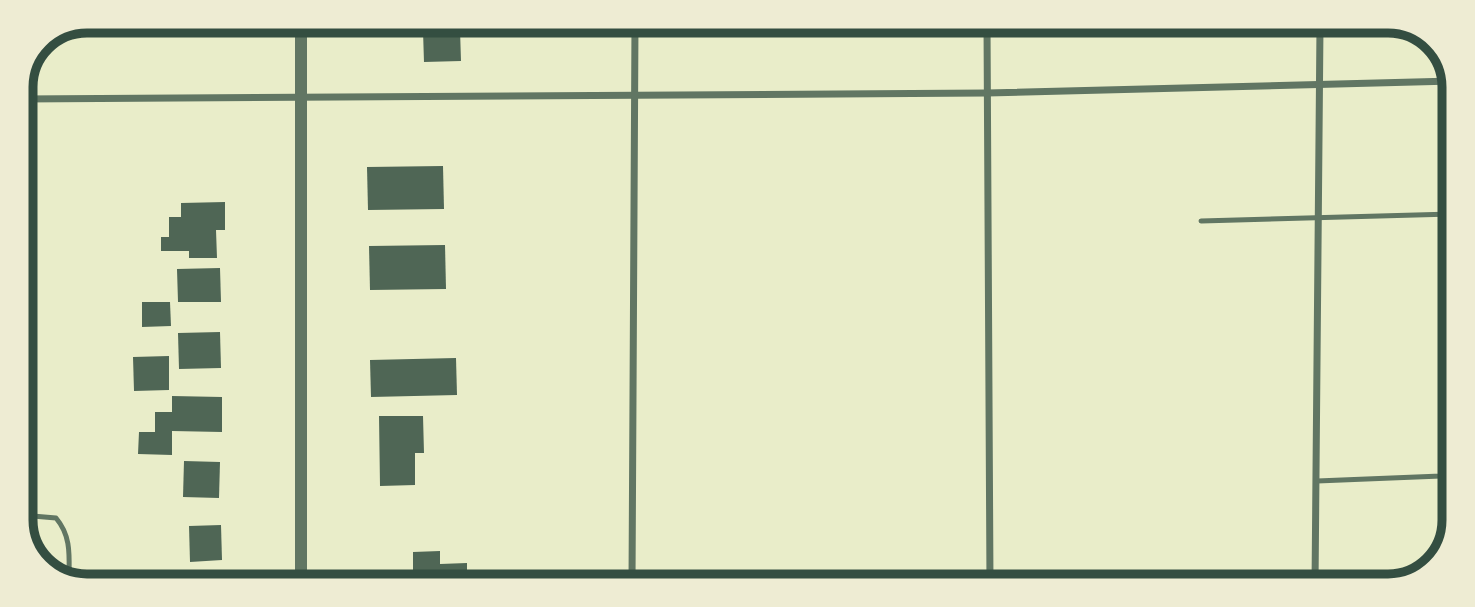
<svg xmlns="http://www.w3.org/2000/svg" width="1475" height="607" font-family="'DM Sans',sans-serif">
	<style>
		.building { fill: #4f6655 }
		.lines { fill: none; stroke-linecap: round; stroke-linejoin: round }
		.service { stroke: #617663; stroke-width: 5 }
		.minor { stroke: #617663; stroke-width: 7 }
		.tertiary { stroke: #617663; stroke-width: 12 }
		.rim { fill: none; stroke: #344e41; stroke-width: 9 }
	</style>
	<rect width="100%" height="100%" fill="#e9edc9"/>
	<g class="building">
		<path d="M 1029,24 L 1091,25 L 1091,35 L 1029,36 Z"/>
		<path d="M 1097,25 L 1130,25 L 1130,29 L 1098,29 Z"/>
		<path d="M 460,30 L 461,61 L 424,62 L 423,31 Z"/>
		<path d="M 443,166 L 444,209 L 368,210 L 367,167 Z"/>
		<path d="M 225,202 L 225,230 L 216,230 L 217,258 L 189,258 L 189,251 L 161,251 L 161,237 L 169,237 L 169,217 L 181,217 L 181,203 Z"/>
		<path d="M 445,245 L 446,289 L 370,290 L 369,246 Z"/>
		<path d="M 220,268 L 221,302 L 178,302 L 177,269 Z"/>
		<path d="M 142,302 L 170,302 L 171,326 L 142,327 Z"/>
		<path d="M 220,332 L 221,368 L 179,369 L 178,333 Z"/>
		<path d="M 169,356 L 169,390 L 134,391 L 133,357 Z"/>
		<path d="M 456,358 L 457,395 L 371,397 L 370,360 Z"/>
		<path d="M 172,396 L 222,397 L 222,432 L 172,431 L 172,455 L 138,454 L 139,432 L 155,432 L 155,412 L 172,412 Z"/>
		<path d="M 379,416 L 423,416 L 424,453 L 415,453 L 415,485 L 380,486 Z"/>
		<path d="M 184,461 L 220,462 L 219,498 L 183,497 Z"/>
		<path d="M 221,525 L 222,560 L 190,562 L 189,526 Z"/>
		<path d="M 440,551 L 440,564 L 467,563 L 467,583 L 413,582 L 413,552 Z"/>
	</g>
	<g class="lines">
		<g class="service">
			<path d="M 1201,221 L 1452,214"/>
			<path d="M 1441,476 L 1442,544"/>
			<path d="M 1317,481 L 1441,476 L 1441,408"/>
			<path d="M 21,515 L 56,518 C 72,537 69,557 69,581"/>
			<path d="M 1315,578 L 1420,576"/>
		</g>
		<g class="minor">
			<path d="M 987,24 L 990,585"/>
			<path d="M 21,99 L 987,93 L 1453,81"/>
			<path d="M 632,583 L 635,23"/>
			<path d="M 1315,586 L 1320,26"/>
		</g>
		<path class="tertiary" d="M 301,582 L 301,22"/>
	</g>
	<path d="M0 0H1475V607H0ZM87 33H1388A54 54 0 0 1 1442 87V520A54 54 0 0 1 1388 574H87A54 54 0 0 1 33 520V87A54 54 0 0 1 87 33Z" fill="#eeecd3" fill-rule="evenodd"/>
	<path class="rim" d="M87 33H1388A54 54 0 0 1 1442 87V520A54 54 0 0 1 1388 574H87A54 54 0 0 1 33 520V87A54 54 0 0 1 87 33Z"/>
</svg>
